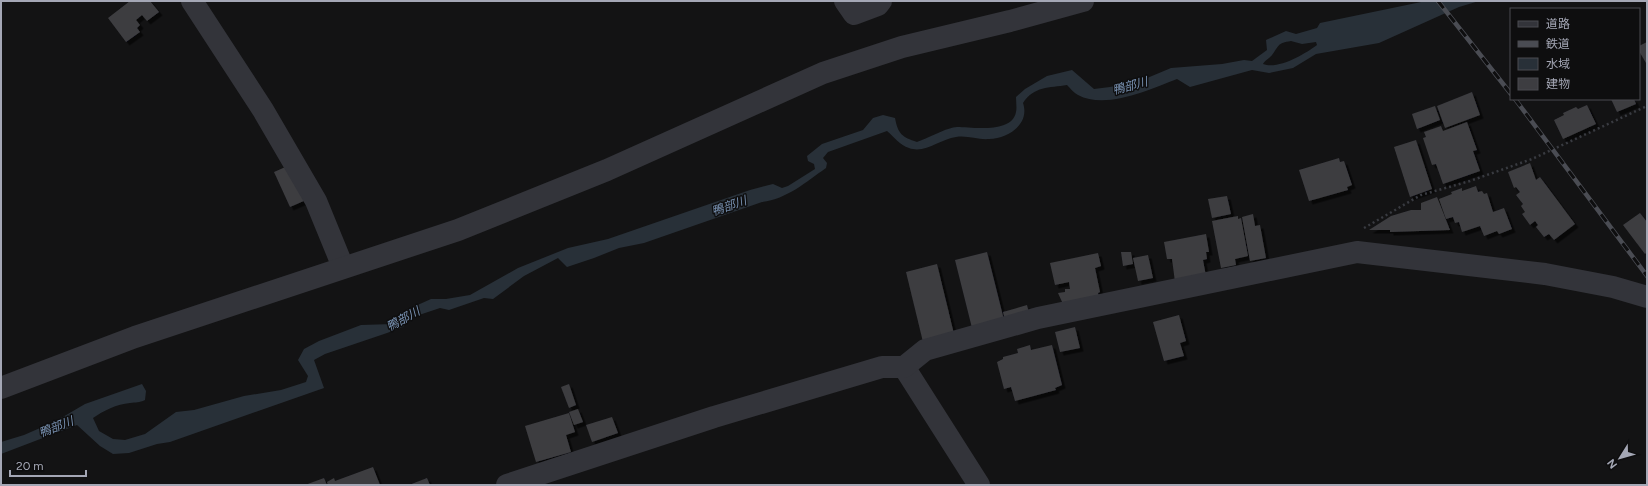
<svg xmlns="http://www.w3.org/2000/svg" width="1648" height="486" font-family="Figtree,'Noto Sans JP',sans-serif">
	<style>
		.water { fill: #283038; fill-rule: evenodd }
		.building { fill: #3d3d41; filter: url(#shadow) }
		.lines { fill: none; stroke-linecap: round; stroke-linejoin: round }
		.path { stroke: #393b41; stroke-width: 2.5; stroke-dasharray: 2 3; stroke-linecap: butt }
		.minor { stroke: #33343a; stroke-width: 22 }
		.rail-casing { stroke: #4a4c53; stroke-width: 4.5 }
		.rail { stroke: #0e0e0f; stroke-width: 3; stroke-dasharray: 9; stroke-linecap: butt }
		.labels { text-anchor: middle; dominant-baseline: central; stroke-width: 3; stroke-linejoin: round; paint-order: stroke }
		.water-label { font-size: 12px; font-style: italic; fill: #7992b2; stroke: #0e0e0f }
	</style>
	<defs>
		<filter id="shadow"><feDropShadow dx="3.5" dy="3.5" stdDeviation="0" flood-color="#0009"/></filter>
	</defs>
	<rect width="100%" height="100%" fill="#131314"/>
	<path class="water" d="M 1426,1 L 1479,1 L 1459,7 L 1379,43 L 1316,54 L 1293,68 L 1269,73 L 1252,70 L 1190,87 L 1177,79 C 1151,89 1106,110 1078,95 C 1074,93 1070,88 1067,85 C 1049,88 1034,86 1023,103 C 1030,124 1009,138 989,139 C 978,140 967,135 956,137 C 940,139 925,154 909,148 C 900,145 894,137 887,131 L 828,152 L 823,158 L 827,163 L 826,168 C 806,182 787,199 762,202 L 644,243 L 619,248 L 594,258 L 567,267 L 558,258 L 524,276 L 493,299 L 484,298 L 449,310 L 440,308 L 410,318 L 403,327 L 387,333 L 325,354 L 314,360 L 324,388 L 170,442 L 157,444 L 129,453 L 113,454 L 100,446 L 77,425 L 1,454 L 1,442 L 24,435 L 56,421 L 85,404 L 142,384 L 146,391 L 145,400 C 139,403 136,402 130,403 C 117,404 103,411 93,418 L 99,431 L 113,439 L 125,440 L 145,434 L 176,412 L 194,410 L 244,396 L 281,390 L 306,382 L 308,376 L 298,360 L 304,349 L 319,341 L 361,325 L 393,324 L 402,312 L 431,299 L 446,299 L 470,295 L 518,268 L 568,248 L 608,239 L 750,190 L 773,184 L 782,188 L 788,186 L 815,169 L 814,164 L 808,161 L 807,156 L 822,144 L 863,130 L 873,118 L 883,115 L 895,118 C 898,134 902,137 917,142 C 926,139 948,127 957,127 C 972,127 1012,134 1016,112 C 1017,108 1016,102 1016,97 L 1025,89 L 1047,76 L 1072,70 L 1094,89 L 1110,87 L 1140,81 L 1171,68 L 1222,64 L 1244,60 L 1252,61 L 1267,50 L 1266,40 L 1286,31 L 1296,34 L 1317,28 L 1320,23 ZM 1291,41 L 1302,44 L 1316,42 L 1317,45 C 1305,54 1278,70 1263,64 C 1265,60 1269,59 1272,55 C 1279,46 1277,43 1291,41 Z"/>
	<g class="building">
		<path d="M 130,1 L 150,1 L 159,12 L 147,21 L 142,15 L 136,20 L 140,25 L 137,28 L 140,32 L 126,42 L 108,18 Z"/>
		<path d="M 1647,42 L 1647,63 L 1646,63 L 1639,51 L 1639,46 Z"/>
		<path d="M 1472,92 L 1480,115 L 1445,128 L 1437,106 Z"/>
		<path d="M 1611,99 L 1634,99 L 1636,104 L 1617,112 Z"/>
		<path d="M 1587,105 L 1596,124 L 1563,139 L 1554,120 L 1564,115 L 1563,113 L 1576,107 L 1578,109 Z"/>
		<path d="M 1435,106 L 1440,120 L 1417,129 L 1412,114 Z"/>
		<path d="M 1467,122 L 1477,150 L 1473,151 L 1480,171 L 1443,184 L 1436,164 L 1432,165 L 1423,138 L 1426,137 L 1424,132 L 1441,126 L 1443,131 Z"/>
		<path d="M 1416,140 L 1432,189 L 1410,197 L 1394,147 Z"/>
		<path d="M 1339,158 L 1340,162 L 1344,161 L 1352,185 L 1347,187 L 1348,190 L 1309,201 L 1299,170 Z"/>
		<path d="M 1530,163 L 1536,180 L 1540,177 L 1575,224 L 1554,240 L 1549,234 L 1544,237 L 1536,227 L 1538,225 L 1535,221 L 1530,225 L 1522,214 L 1525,212 L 1521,206 L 1523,204 L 1516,195 L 1520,192 L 1516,187 L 1514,188 L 1508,172 Z"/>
		<path d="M 290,165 L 306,200 L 290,207 L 274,172 Z"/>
		<path d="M 1476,186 L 1478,192 L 1482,191 L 1484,194 L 1487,193 L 1493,212 L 1504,208 L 1512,229 L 1499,234 L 1497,231 L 1484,236 L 1480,226 L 1462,232 L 1459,222 L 1455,223 L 1453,217 L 1446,219 L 1439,199 L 1452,194 L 1451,192 L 1462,188 L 1462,191 Z"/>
		<path d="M 1227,196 L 1231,214 L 1212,218 L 1208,199 Z"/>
		<path d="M 1437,197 L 1450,230 L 1390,232 L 1390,230 L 1369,230 L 1391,216 L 1411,210 L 1421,210 L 1421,203 Z"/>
		<path d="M 1640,213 L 1647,222 L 1647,252 L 1645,254 L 1623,225 Z"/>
		<path d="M 1253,214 L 1255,226 L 1260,225 L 1266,258 L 1250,261 L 1242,217 Z"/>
		<path d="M 1238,216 L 1238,219 L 1241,218 L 1248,256 L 1235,259 L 1236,265 L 1221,268 L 1212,221 Z"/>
		<path d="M 1206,234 L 1209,252 L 1206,252 L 1207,259 L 1203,260 L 1206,276 L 1175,282 L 1172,259 L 1167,259 L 1164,242 Z"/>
		<path d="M 987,252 L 1004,320 L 972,328 L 955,260 Z"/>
		<path d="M 1121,252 L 1131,252 L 1133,264 L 1123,266 Z"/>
		<path d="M 1098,253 L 1101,266 L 1095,268 L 1100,292 L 1098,293 L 1099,297 L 1063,304 L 1058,293 L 1065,292 L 1065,289 L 1070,289 L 1069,282 L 1055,285 L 1050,263 Z"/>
		<path d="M 1148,255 L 1153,278 L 1138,281 L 1133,258 Z"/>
		<path d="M 937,264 L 954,334 L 923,342 L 906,272 Z"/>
		<path d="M 1027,305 L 1029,313 L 1005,320 L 1003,312 Z"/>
		<path d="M 1179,315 L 1186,341 L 1180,343 L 1184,356 L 1164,361 L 1153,322 Z"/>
		<path d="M 1075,327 L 1080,348 L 1060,352 L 1055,332 Z"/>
		<path d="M 1030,345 L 1031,350 L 1052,345 L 1062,385 L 1055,388 L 1056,390 L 1015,401 L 1011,387 L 1004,389 L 997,362 L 1003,359 L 1003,357 L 1018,353 L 1017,349 Z"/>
		<path d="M 569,384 L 576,405 L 569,408 L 561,387 Z"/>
		<path d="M 578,409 L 583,422 L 574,425 L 569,412 Z"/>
		<path d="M 569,413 L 575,432 L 566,435 L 571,452 L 536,462 L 525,426 Z"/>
		<path d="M 612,417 L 618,433 L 592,442 L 586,425 Z"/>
		<path d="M 373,467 L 380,485 L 328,485 L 327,482 L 334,478 L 335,481 Z"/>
		<path d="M 324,478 L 327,485 L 305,485 Z"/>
		<path d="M 427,478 L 430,485 L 409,485 Z"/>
	</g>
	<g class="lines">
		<path class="path" d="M 1364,228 L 1421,195 L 1470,181 L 1532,159 L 1647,106"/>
		<g class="minor">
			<path d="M 192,1 L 263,110 L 316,201 L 343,267"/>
			<path d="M 845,1 L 854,14 L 878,5 L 881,1"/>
			<path d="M 904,367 L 979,485"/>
			<path d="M 1,388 L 135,337 L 458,230 L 607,170 L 823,73 L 902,47 L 1010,21 L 1083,1"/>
			<path d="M 507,485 L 714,417 L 882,367 L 904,367 L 925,350 L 1038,318 L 1357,252 L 1545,274 L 1613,287 L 1647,297"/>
		</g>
		<g class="rail-casing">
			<g id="rail">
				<path d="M 1438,1 L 1511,94"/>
				<path d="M 1515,99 L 1647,276"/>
			</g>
		</g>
		<use href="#rail" class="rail"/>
	</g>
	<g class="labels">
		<g class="water-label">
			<text transform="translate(1130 86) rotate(-15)">鴨部川</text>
			<text transform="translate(729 206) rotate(-19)">鴨部川</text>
			<text transform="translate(403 319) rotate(-29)">鴨部川</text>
			<text transform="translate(56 427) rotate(-21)">鴨部川</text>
		</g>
	</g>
	<rect width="1648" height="486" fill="none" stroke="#a4a7b5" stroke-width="4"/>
	<rect x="1510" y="8" width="130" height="92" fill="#0e0e0f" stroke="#4a4b51"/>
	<rect x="1518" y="21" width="20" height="6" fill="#33343a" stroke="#4a4b51"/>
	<text x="1546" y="28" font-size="12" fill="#a4a7b5">道路</text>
	<rect x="1518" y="41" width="20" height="6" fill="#4a4c53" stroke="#4a4b51"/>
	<text x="1546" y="48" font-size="12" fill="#a4a7b5">鉄道</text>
	<rect x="1518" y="58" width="20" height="12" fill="#283038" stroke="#4a4b51"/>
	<text x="1546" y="68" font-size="12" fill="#a4a7b5">水域</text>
	<rect x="1518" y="78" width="20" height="12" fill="#3d3d41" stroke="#4a4b51"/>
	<text x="1546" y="88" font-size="12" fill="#a4a7b5">建物</text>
	<g transform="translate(1620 458) rotate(233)" stroke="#0e0e0f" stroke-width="3" paint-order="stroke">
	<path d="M0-3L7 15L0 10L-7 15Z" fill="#a4a7b5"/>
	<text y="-6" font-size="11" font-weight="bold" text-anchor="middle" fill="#a4a7b5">N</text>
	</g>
	<path d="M10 470v6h76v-6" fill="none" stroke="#a4a7b5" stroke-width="2"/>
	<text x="16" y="470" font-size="12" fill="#a4a7b5" stroke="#0e0e0f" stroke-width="3" paint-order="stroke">20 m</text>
</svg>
